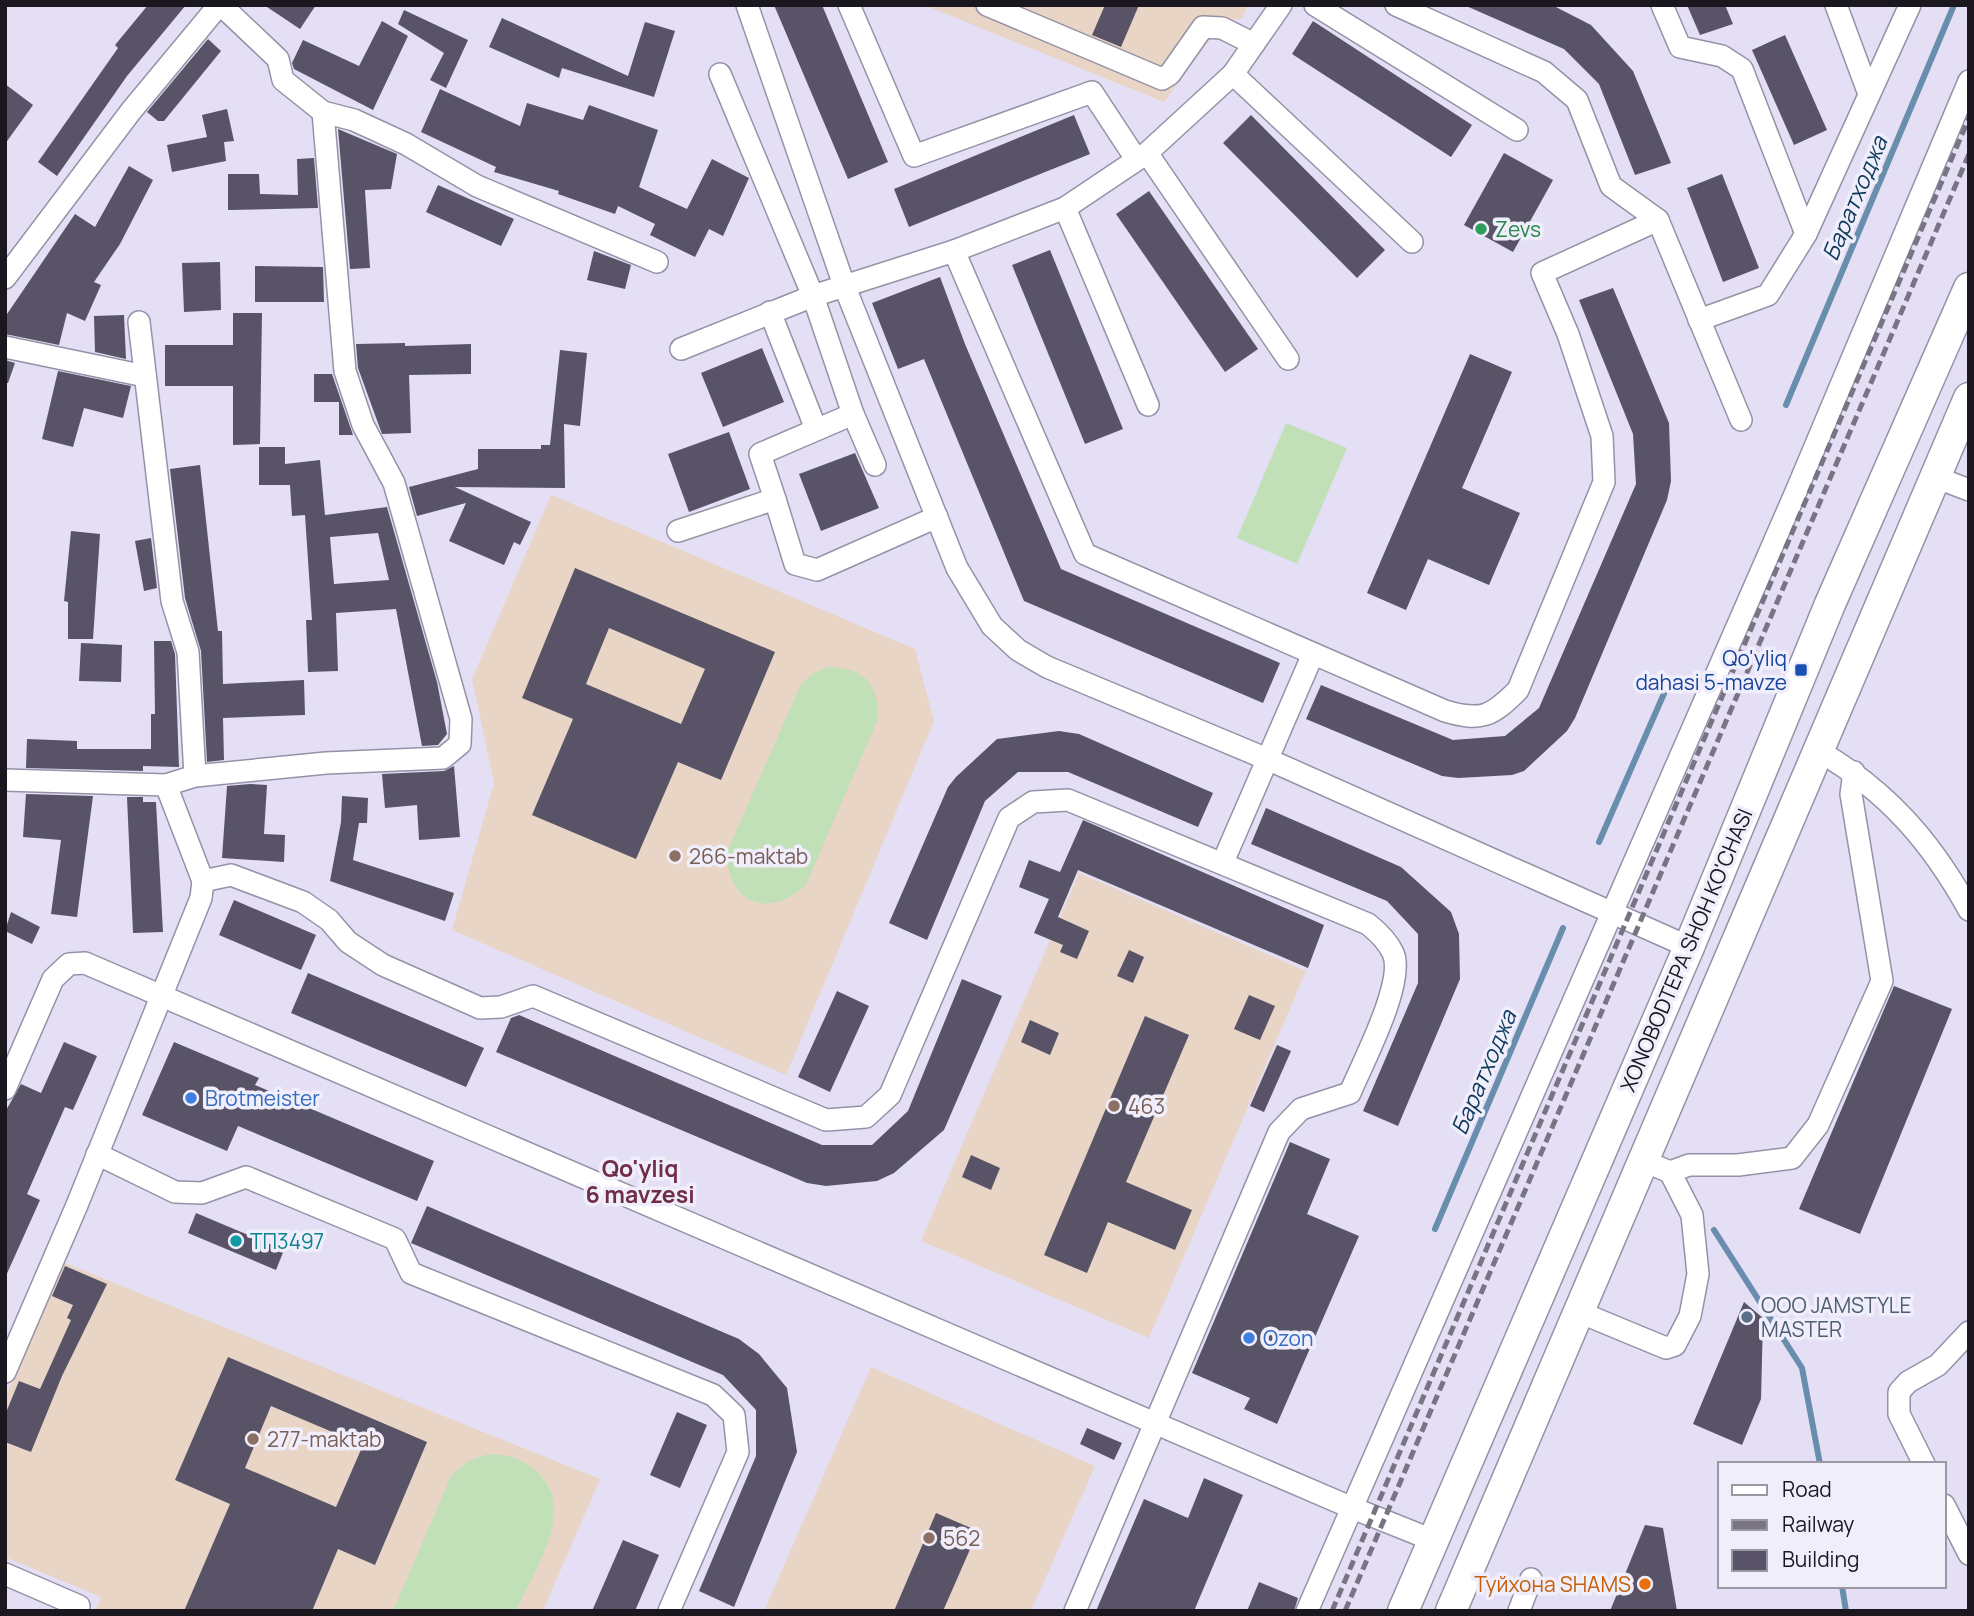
<svg xmlns="http://www.w3.org/2000/svg" width="1974" height="1616" font-family="Manrope,sans-serif">
	<style>
		.education { fill: #e8d5c6 }
		.grass { fill: #c2e0b8 }
		.lines { fill: none; stroke-linecap: round; stroke-linejoin: round }
		.stream { stroke: #688dad; stroke-width: 6 }
		.building { fill: #585366; fill-rule: evenodd }
		.minor-casing { stroke: #9691a6; stroke-width: 24 }
		.highway-casing { stroke: #9691a6; stroke-width: 33 }
		.minor { stroke: #fff; stroke-width: 21 }
		.highway { stroke: #fff; stroke-width: 30 }
		.rail { stroke: #797483; stroke-width: 5; stroke-dasharray: 10 5; stroke-linecap: butt }
		.leisure-dot { fill: #2e9e5b; stroke: #f1eefc; stroke-width: 2.5 }
		.transit-dot { fill: #1a4fb4; stroke: #f1eefc; stroke-width: 2.5 }
		.education-dot { fill: #8d6e63; stroke: #f1eefc; stroke-width: 2.5 }
		.shop-dot { fill: #3f7fe0; stroke: #f1eefc; stroke-width: 2.5 }
		.culture-dot { fill: #0f9aa8; stroke: #f1eefc; stroke-width: 2.5 }
		.service-dot { fill: #5c6f8a; stroke: #f1eefc; stroke-width: 2.5 }
		.food-dot { fill: #e8710a; stroke: #f1eefc; stroke-width: 2.5 }
		.labels { text-anchor: middle; dominant-baseline: central; stroke-width: 7; stroke-linejoin: round; paint-order: stroke }
		.leisure-label { font-size: 21px; fill: #27864d; stroke: #f1eefc; text-anchor: start }
		.transit-label { font-size: 21px; fill: #164399; stroke: #f1eefc; text-anchor: end }
		.education-label { font-size: 21px; fill: #785e54; stroke: #f1eefc; text-anchor: start }
		.street-label { font-size: 21px; fill: #1a171f; stroke: #f1eefc }
		.shop-label { font-size: 21px; fill: #366cbe; stroke: #f1eefc; text-anchor: start }
		.culture-label { font-size: 21px; fill: #0d838f; stroke: #f1eefc; text-anchor: start }
		.service-label { font-size: 21px; fill: #4e5e75; stroke: #f1eefc; text-anchor: start }
		.food-label { font-size: 21px; fill: #c56008; stroke: #f1eefc; text-anchor: end }
		.water-label { font-size: 23px; font-style: italic; fill: #0c395a; stroke: #f1eefc }
		.neighbourhood-label { font-size: 23px; font-weight: bold; fill: #712d48; stroke: #f1eefc }
	</style>
	<rect width="100%" height="100%" fill="#e5dff6"/>
	<g class="education">
		<path d="M 924,5 L 1247,5 L 1242,19 L 1224,20 L 1164,102 Z"/>
		<path d="M 551,495 L 915,649 L 934,721 L 786,1075 L 452,930 L 494,783 L 472,679 Z"/>
		<path d="M 1079,873 L 1306,971 L 1149,1338 L 921,1241 Z"/>
		<path d="M 65,1263 L 600,1479 L 543,1611 L 96,1611 L 101,1597 L 5,1557 L 5,1398 Z"/>
		<path d="M 871,1367 L 1095,1466 L 1031,1611 L 764,1611 Z"/>
	</g>
	<g class="grass">
		<path d="M 1286,423 L 1347,448 L 1297,564 L 1237,538 Z"/>
		<path d="M 828,667 C 864,667 879,684 878,719 L 806,885 C 769,920 726,903 727,852 L 800,686 L 812,674 Z"/>
		<path d="M 488,1454 C 510,1455 526,1459 541,1476 C 575,1512 533,1573 516,1611 L 393,1611 L 451,1476 L 468,1461 Z"/>
	</g>
	<g class="lines">
		<g class="stream">
			<path d="M 1786,405 L 1954,5"/>
			<path d="M 1599,842 L 1666,689"/>
			<path d="M 1435,1229 L 1563,928"/>
			<path d="M 1714,1230 L 1802,1368 L 1820,1464"/>
			<path d="M 1842,1586 L 1846,1611"/>
		</g>
	</g>
	<g class="building">
		<path d="M 148,5 L 186,5 L 127,76 L 57,176 L 38,162 L 118,48 L 115,45 Z"/>
		<path d="M 264,5 L 316,5 L 300,29 Z"/>
		<path d="M 774,5 L 822,5 L 888,162 L 848,179 Z"/>
		<path d="M 1105,5 L 1139,5 L 1121,47 L 1092,35 Z"/>
		<path d="M 1464,5 L 1552,5 L 1591,25 L 1633,71 L 1671,163 L 1635,175 L 1599,84 L 1564,49 Z"/>
		<path d="M 1687,5 L 1725,5 L 1733,24 L 1700,35 Z"/>
		<path d="M 404,10 L 468,40 L 446,88 L 430,80 L 444,53 L 398,24 Z"/>
		<path d="M 502,18 L 628,76 L 645,22 L 675,31 L 654,97 L 562,68 L 559,78 L 489,47 Z"/>
		<path d="M 382,21 L 408,36 L 373,110 L 294,69 L 292,63 L 303,40 L 359,66 Z"/>
		<path d="M 1313,21 L 1472,125 L 1451,157 L 1292,54 Z"/>
		<path d="M 1785,35 L 1827,130 L 1794,145 L 1752,50 Z"/>
		<path d="M 208,39 L 221,51 L 164,121 L 158,121 L 147,112 Z"/>
		<path d="M 5,84 L 33,105 L 5,144 Z"/>
		<path d="M 440,89 L 520,126 L 527,103 L 583,120 L 589,105 L 658,130 L 639,187 L 687,209 L 712,159 L 749,178 L 723,236 L 709,229 L 695,257 L 650,235 L 655,224 L 618,206 L 615,214 L 558,194 L 559,191 L 494,172 L 496,167 L 421,132 Z"/>
		<path d="M 227,109 L 234,141 L 224,142 L 226,161 L 172,172 L 167,145 L 207,137 L 202,115 Z"/>
		<path d="M 1074,115 L 1090,154 L 909,227 L 894,189 Z"/>
		<path d="M 1251,115 L 1385,250 L 1357,278 L 1223,143 Z"/>
		<path d="M 338,129 L 397,154 L 391,189 L 365,190 L 370,268 L 350,269 Z"/>
		<path d="M 1504,153 L 1553,180 L 1513,252 L 1464,225 Z"/>
		<path d="M 314,158 L 318,208 L 228,210 L 228,174 L 259,174 L 260,194 L 298,195 L 297,159 Z"/>
		<path d="M 129,166 L 153,180 L 120,244 L 94,282 L 101,285 L 85,321 L 67,313 L 59,345 L 5,334 L 5,317 L 75,214 L 95,227 Z"/>
		<path d="M 1722,174 L 1759,268 L 1723,282 L 1687,188 Z"/>
		<path d="M 438,185 L 514,219 L 501,246 L 426,212 Z"/>
		<path d="M 1149,191 L 1258,349 L 1225,372 L 1116,214 Z"/>
		<path d="M 1050,250 L 1123,429 L 1085,444 L 1012,265 Z"/>
		<path d="M 594,251 L 631,265 L 625,289 L 587,280 Z"/>
		<path d="M 220,262 L 221,310 L 184,312 L 182,263 Z"/>
		<path d="M 255,266 L 323,267 L 324,302 L 255,302 Z"/>
		<path d="M 940,277 L 965,344 L 1061,569 L 1280,663 L 1263,703 L 1024,601 L 924,359 L 898,369 L 872,303 Z"/>
		<path d="M 1613,288 L 1669,423 L 1671,481 L 1667,500 L 1575,718 L 1567,731 L 1524,771 L 1512,775 L 1458,778 L 1442,776 L 1306,719 L 1321,685 L 1453,740 L 1505,736 L 1539,708 L 1636,484 L 1633,434 L 1579,300 Z"/>
		<path d="M 233,313 L 262,313 L 260,444 L 233,445 L 233,386 L 165,386 L 165,345 L 233,345 Z"/>
		<path d="M 124,315 L 126,359 L 95,352 L 94,316 Z"/>
		<path d="M 405,343 L 405,346 L 471,344 L 471,374 L 409,375 L 411,433 L 382,434 L 358,368 L 356,344 Z"/>
		<path d="M 762,348 L 784,402 L 723,427 L 701,373 Z"/>
		<path d="M 560,350 L 587,353 L 580,426 L 564,424 L 565,488 L 455,487 L 531,522 L 520,545 L 514,542 L 504,565 L 449,541 L 466,503 L 417,516 L 409,487 L 478,469 L 478,449 L 541,449 L 541,445 L 550,445 Z"/>
		<path d="M 1470,354 L 1512,372 L 1462,488 L 1520,513 L 1489,585 L 1428,559 L 1406,610 L 1367,593 Z"/>
		<path d="M 5,360 L 15,363 L 8,383 L 5,383 Z"/>
		<path d="M 58,371 L 131,386 L 123,418 L 84,408 L 73,447 L 42,439 Z"/>
		<path d="M 314,374 L 332,374 L 353,435 L 339,435 L 339,402 L 314,402 Z"/>
		<path d="M 729,432 L 750,489 L 689,512 L 668,454 Z"/>
		<path d="M 259,447 L 285,447 L 285,464 L 320,460 L 325,515 L 387,507 L 437,682 L 447,734 L 438,745 L 422,746 L 396,609 L 336,613 L 338,671 L 308,672 L 306,620 L 312,620 L 305,515 L 292,516 L 290,485 L 259,485 ZM 378,533 L 389,580 L 334,584 L 330,537 Z"/>
		<path d="M 855,453 L 879,508 L 821,531 L 799,474 Z"/>
		<path d="M 200,465 L 218,631 L 222,631 L 223,684 L 304,680 L 305,715 L 223,718 L 224,760 L 207,762 L 201,651 L 185,598 L 170,469 Z"/>
		<path d="M 71,531 L 100,534 L 93,639 L 68,639 L 68,602 L 64,601 Z"/>
		<path d="M 151,538 L 157,588 L 144,591 L 135,541 Z"/>
		<path d="M 575,568 L 775,652 L 721,780 L 678,762 L 636,859 L 532,815 L 573,719 L 522,698 ZM 609,628 L 705,669 L 681,724 L 586,684 Z"/>
		<path d="M 154,641 L 171,641 L 175,654 L 179,767 L 143,766 L 143,771 L 26,768 L 27,739 L 77,741 L 77,749 L 151,749 L 151,714 L 155,714 Z"/>
		<path d="M 81,643 L 122,645 L 121,682 L 79,681 Z"/>
		<path d="M 1059,731 L 1079,734 L 1213,793 L 1198,827 L 1068,772 L 1018,772 L 985,801 L 927,940 L 889,923 L 948,787 L 956,777 L 997,739 Z"/>
		<path d="M 454,766 L 460,837 L 419,840 L 417,805 L 385,808 L 382,774 L 444,771 Z"/>
		<path d="M 250,784 L 267,785 L 264,834 L 285,835 L 284,862 L 222,858 L 227,786 Z"/>
		<path d="M 26,794 L 93,796 L 77,917 L 51,914 L 61,840 L 23,837 Z"/>
		<path d="M 342,796 L 368,798 L 367,823 L 359,823 L 353,860 L 454,893 L 445,921 L 330,881 L 341,822 Z"/>
		<path d="M 127,797 L 143,797 L 143,802 L 156,802 L 163,932 L 133,933 Z"/>
		<path d="M 1266,808 L 1401,867 L 1451,912 L 1459,934 L 1460,979 L 1398,1126 L 1363,1111 L 1418,983 L 1418,934 L 1387,901 L 1251,844 Z"/>
		<path d="M 1083,820 L 1324,925 L 1308,968 L 1078,870 L 1058,917 L 1089,931 L 1077,959 L 1060,952 L 1063,945 L 1034,933 L 1049,899 L 1019,887 L 1029,860 L 1060,872 Z"/>
		<path d="M 234,900 L 316,935 L 301,970 L 219,935 Z"/>
		<path d="M 11,912 L 40,927 L 32,944 L 5,931 Z"/>
		<path d="M 1129,950 L 1144,957 L 1133,983 L 1117,976 Z"/>
		<path d="M 308,973 L 484,1048 L 466,1087 L 291,1013 Z"/>
		<path d="M 962,979 L 1002,996 L 944,1130 L 894,1173 L 877,1181 L 826,1186 L 807,1183 L 496,1052 L 511,1018 L 519,1015 L 822,1145 L 872,1145 L 908,1111 Z"/>
		<path d="M 1894,986 L 1952,1009 L 1860,1234 L 1799,1209 Z"/>
		<path d="M 837,991 L 869,1006 L 830,1092 L 798,1077 Z"/>
		<path d="M 1249,995 L 1275,1006 L 1260,1040 L 1234,1029 Z"/>
		<path d="M 1145,1016 L 1189,1035 L 1126,1182 L 1192,1210 L 1175,1250 L 1108,1222 L 1087,1273 L 1044,1255 Z"/>
		<path d="M 1030,1020 L 1059,1033 L 1050,1055 L 1021,1042 Z"/>
		<path d="M 64,1042 L 97,1056 L 73,1110 L 65,1107 L 27,1194 L 40,1200 L 5,1278 L 5,1112 L 21,1084 L 41,1093 Z"/>
		<path d="M 174,1042 L 259,1078 L 255,1085 L 434,1161 L 417,1201 L 238,1126 L 227,1151 L 142,1115 Z"/>
		<path d="M 1277,1045 L 1291,1051 L 1264,1112 L 1250,1106 Z"/>
		<path d="M 1290,1142 L 1330,1159 L 1307,1214 L 1359,1236 L 1277,1424 L 1244,1409 L 1250,1398 L 1192,1373 Z"/>
		<path d="M 971,1155 L 1000,1168 L 991,1190 L 962,1177 Z"/>
		<path d="M 427,1206 L 739,1339 L 759,1354 L 787,1388 L 797,1452 L 734,1607 L 699,1591 L 756,1456 L 756,1410 L 723,1375 L 411,1243 Z"/>
		<path d="M 196,1213 L 284,1250 L 276,1270 L 188,1233 Z"/>
		<path d="M 65,1266 L 107,1284 L 62,1376 L 31,1452 L 5,1442 L 5,1415 L 19,1381 L 40,1389 L 71,1320 L 67,1318 L 73,1305 L 52,1296 Z"/>
		<path d="M 1744,1302 L 1763,1318 L 1761,1399 L 1742,1445 L 1693,1424 Z"/>
		<path d="M 228,1357 L 427,1442 L 375,1565 L 338,1549 L 312,1611 L 184,1611 L 230,1504 L 175,1480 ZM 271,1406 L 363,1445 L 336,1507 L 245,1468 Z"/>
		<path d="M 677,1412 L 707,1425 L 680,1488 L 650,1475 Z"/>
		<path d="M 1087,1428 L 1122,1443 L 1114,1460 L 1080,1444 Z"/>
		<path d="M 1204,1478 L 1243,1495 L 1194,1611 L 1096,1611 L 1144,1499 L 1188,1518 Z"/>
		<path d="M 936,1513 L 978,1531 L 943,1611 L 894,1611 Z"/>
		<path d="M 1645,1525 L 1663,1528 L 1677,1611 L 1610,1611 Z"/>
		<path d="M 623,1540 L 659,1555 L 635,1611 L 592,1611 Z"/>
		<path d="M 1259,1582 L 1298,1598 L 1294,1611 L 1247,1611 Z"/>
	</g>
	<g class="lines">
		<g class="minor-casing">
			<g id="minor">
				<path d="M 221,5 L 278,59 L 283,80 L 323,112 L 354,120 L 406,144 L 477,186 L 657,262"/>
				<path d="M 747,5 L 844,285 L 957,568 L 992,626 L 1018,650 L 1047,667 L 1267,759 L 1689,947"/>
				<path d="M 849,5 L 914,156 L 1092,92 L 1136,159"/>
				<path d="M 987,5 L 1162,79 L 1170,74 L 1203,27 L 1222,28 L 1254,44"/>
				<path d="M 1315,5 L 1517,130"/>
				<path d="M 1396,5 L 1544,72 L 1577,100 L 1611,186 L 1658,220 L 1741,420"/>
				<path d="M 1662,5 L 1680,47 L 1722,56 L 1742,69 L 1806,234"/>
				<path d="M 1836,5 L 1869,94"/>
				<path d="M 720,74 L 813,296 L 853,414"/>
				<path d="M 1233,74 L 1412,242"/>
				<path d="M 1147,153 L 1288,359"/>
				<path d="M 1065,208 L 1148,405"/>
				<path d="M 954,251 L 1085,554 L 1445,711 C 1482,722 1492,716 1518,690 L 1604,482 L 1602,436 L 1568,334 L 1542,273 L 1658,220"/>
				<path d="M 5,278 L 131,111 L 219,5"/>
				<path d="M 770,312 L 816,429"/>
				<path d="M 1699,320 L 1768,295 L 1806,234 L 1910,5"/>
				<path d="M 139,322 L 172,601 L 188,652 L 195,776"/>
				<path d="M 5,347 L 145,376"/>
				<path d="M 681,349 L 813,296 L 954,251 L 1065,208 L 1147,153 L 1233,74 L 1281,5"/>
				<path d="M 1935,477 L 1969,490"/>
				<path d="M 775,499 L 760,454 L 853,414 L 875,465"/>
				<path d="M 678,531 L 775,499 L 795,564 L 817,570 L 937,517"/>
				<path d="M 1819,751 C 1887,791 1931,841 1969,910"/>
				<path d="M 5,780 L 166,785 L 195,776 L 326,763 L 443,758 L 460,744 L 461,719 L 394,483 L 363,425 L 345,371 L 323,112"/>
				<path d="M 1223,862 L 1313,654"/>
				<path d="M 203,881 L 231,875 L 303,902 L 329,920 L 348,942 L 383,965 L 480,1008 L 501,1007 L 533,996 L 826,1120 L 866,1117 L 890,1095 L 1009,818 L 1033,802 L 1068,800 L 1368,924 C 1378,932 1388,942 1393,953 C 1406,981 1362,1064 1350,1093 L 1301,1109 L 1279,1132 L 1075,1611"/>
				<path d="M 5,1089 L 53,979 L 69,964 L 85,963 L 1350,1507 L 1435,1541"/>
				<path d="M 97,1154 L 175,1192 L 202,1193 L 246,1177 L 395,1239 L 411,1273 L 713,1395 L 734,1415 L 738,1452 L 669,1611"/>
				<path d="M 1670,1172 L 1689,1165 L 1738,1165 L 1792,1158 L 1818,1125 L 1882,981 L 1851,794 L 1854,772"/>
				<path d="M 1579,1312 L 1666,1348 L 1675,1345 L 1690,1316 L 1698,1274 L 1694,1235 L 1692,1215 L 1670,1172 L 1658,1167"/>
				<path d="M 5,1372 L 77,1205 L 201,898 L 203,881 L 166,785"/>
				<path d="M 1924,1464 L 1899,1414 L 1899,1392 L 1908,1382 L 1938,1365 L 1969,1332"/>
				<path d="M 1944,1505 L 1969,1554"/>
				<path d="M 5,1574 L 79,1606"/>
				<path d="M 1307,1611 L 1795,494 L 1969,81"/>
				<path d="M 1519,1611 L 1531,1579"/>
			</g>
		</g>
		<g class="highway-casing">
			<g id="highway">
				<path d="M 1403,1611 L 1689,947 L 1830,604 L 1969,288"/>
				<path d="M 1451,1611 L 1969,398"/>
			</g>
		</g>
		<use href="#minor" class="minor"/>
		<use href="#highway" class="highway"/>
		<g class="rail">
			<path d="M 1332,1611 L 1969,118"/>
			<path d="M 1345,1611 L 1969,154"/>
		</g>
	</g>
	<circle class="leisure-dot" cx="1481" cy="229" r="7"/>
	<rect class="transit-dot" x="1794" y="663" width="14" height="14" rx="3.5"/>
	<g class="education-dot">
		<circle cx="675" cy="856" r="7"/>
		<circle cx="1114" cy="1106" r="7"/>
		<circle cx="253" cy="1439" r="7"/>
		<circle cx="929" cy="1538" r="7"/>
	</g>
	<g class="shop-dot">
		<circle cx="191" cy="1098" r="7"/>
		<circle cx="1249" cy="1338" r="7"/>
	</g>
	<circle class="culture-dot" cx="236" cy="1241" r="7"/>
	<circle class="service-dot" cx="1747" cy="1317" r="7"/>
	<circle class="food-dot" cx="1645" cy="1584" r="7"/>
	<g class="labels">
		<g class="leisure-label">
			<text x="1495" y="229">Zevs</text>
		</g>
		<g class="transit-label">
			<text x="1787" y="658">Qo'yliq<tspan x="1787" dy="24">dahasi 5-mavze</tspan></text>
		</g>
		<g class="education-label">
			<text x="689" y="856">266-maktab</text>
			<text x="1128" y="1106">463</text>
			<text x="267" y="1439">277-maktab</text>
			<text x="943" y="1538">562</text>
		</g>
		<g class="street-label">
			<text transform="translate(1686 950) rotate(-67)">XONOBODTEPA SHOH KO'CHASI</text>
		</g>
		<g class="shop-label">
			<text x="205" y="1098">Brotmeister</text>
			<text x="1263" y="1338">Ozon</text>
		</g>
		<g class="culture-label">
			<text x="250" y="1241">ТП3497</text>
		</g>
		<g class="service-label">
			<text x="1761" y="1305">OOO JAMSTYLE<tspan x="1761" dy="24">MASTER</tspan></text>
		</g>
		<g class="food-label">
			<text x="1631" y="1584">Туйхона SHAMS</text>
		</g>
		<g class="water-label">
			<text transform="translate(1854 198) rotate(-67)">Баратходжа</text>
			<text transform="translate(1483 1072) rotate(-67)">Баратходжа</text>
		</g>
		<g class="neighbourhood-label">
			<text x="640" y="1168">Qo'yliq<tspan x="640" dy="26">6 mavzesi</tspan></text>
		</g>
	</g>
	<rect width="1974" height="1616" fill="none" stroke="#1a171f" stroke-width="14"/>
	<rect x="1718" y="1462" width="228" height="126" fill="#f1eefc" stroke="#9b98a4" stroke-width="2"/>
	<rect x="1732" y="1485" width="35" height="10" fill="#ffffff" stroke="#9b98a4" stroke-width="2"/>
	<text x="1782" y="1497" font-size="21" fill="#1a171f">Road</text>
	<rect x="1732" y="1520" width="35" height="10" fill="#797483" stroke="#9b98a4" stroke-width="2"/>
	<text x="1782" y="1532" font-size="21" fill="#1a171f">Railway</text>
	<rect x="1732" y="1550" width="35" height="21" fill="#585366" stroke="#9b98a4" stroke-width="2"/>
	<text x="1782" y="1567" font-size="21" fill="#1a171f">Building</text>
</svg>
